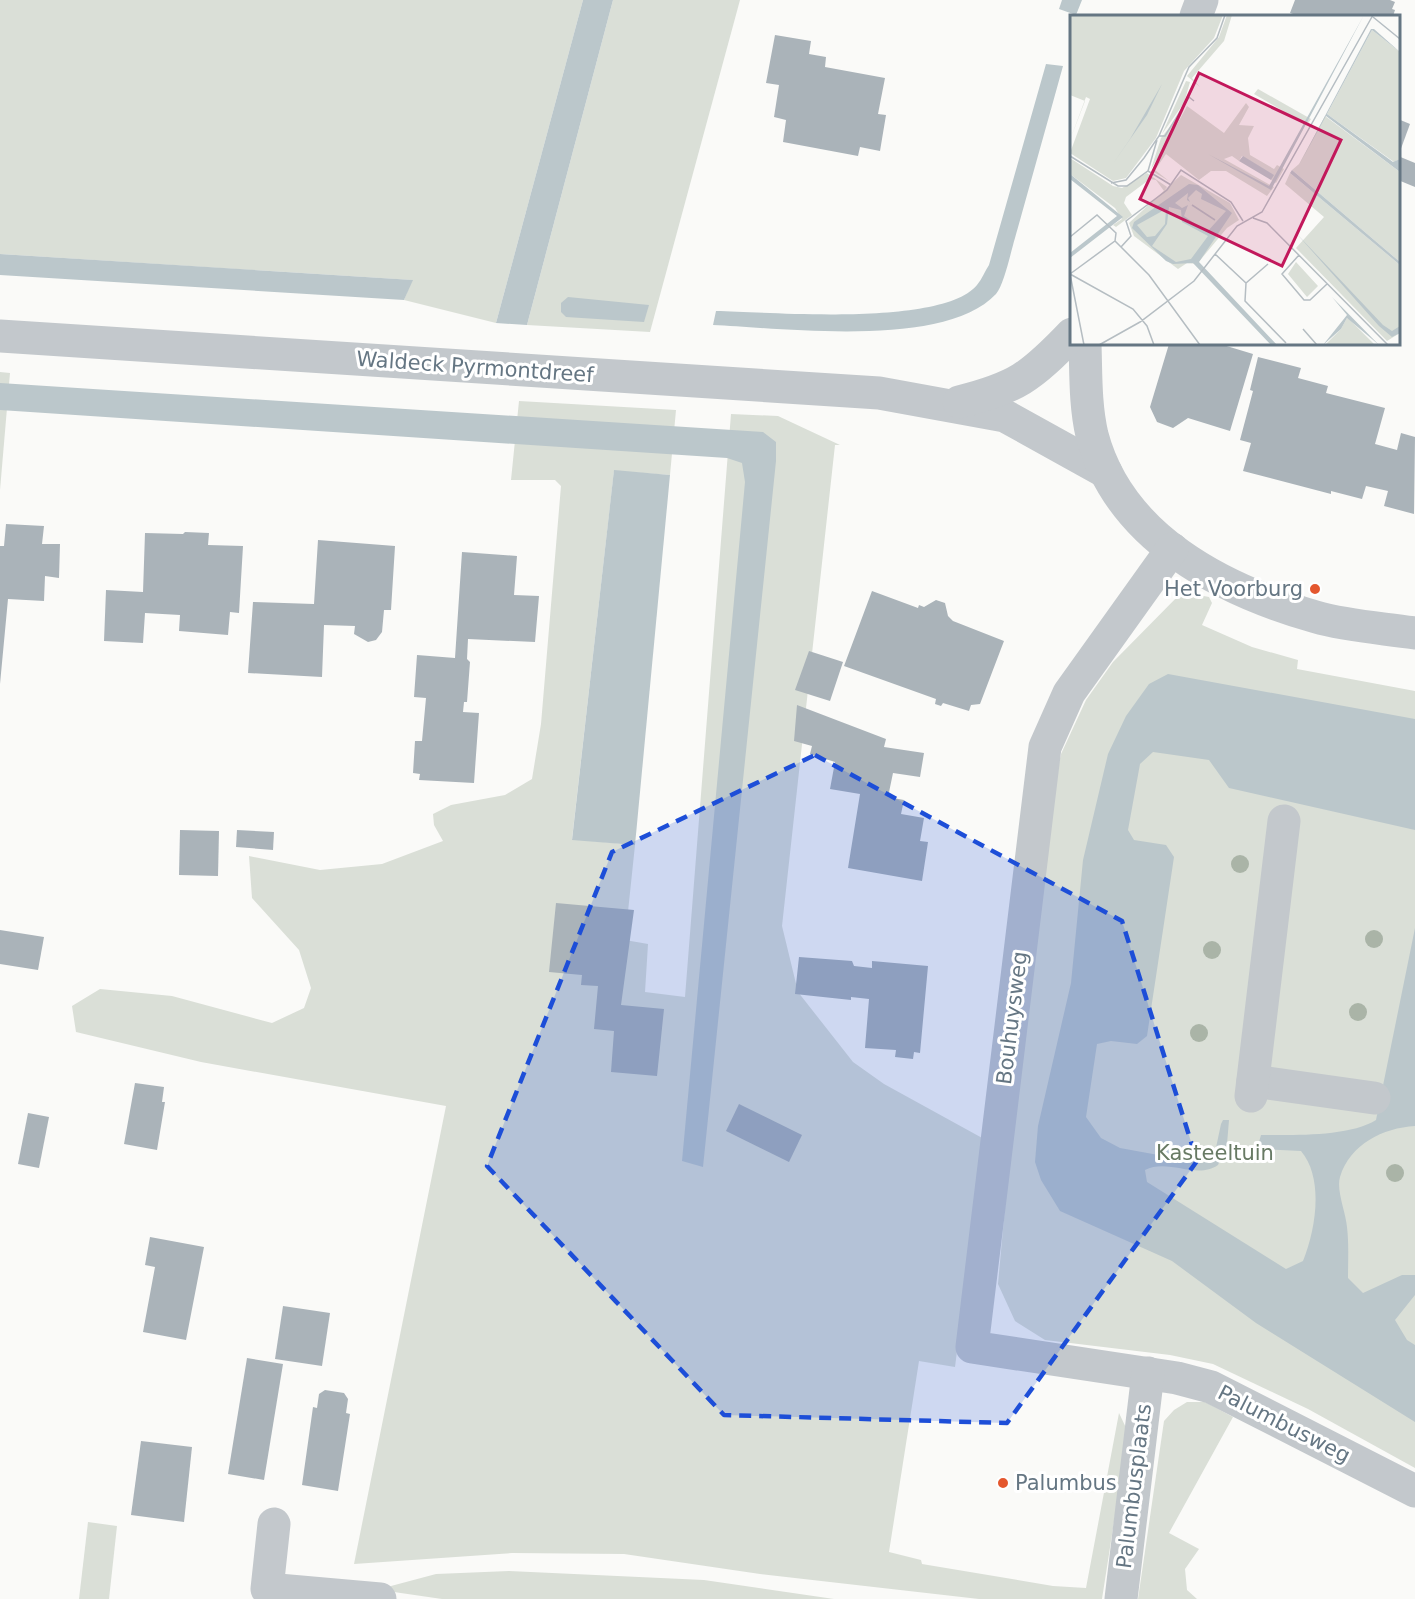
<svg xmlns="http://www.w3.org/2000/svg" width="1415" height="1599" font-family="'DejaVu Sans',sans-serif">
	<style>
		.green { fill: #dadfd7 }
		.water { fill: #bbc7cb }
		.building { fill: #aab3b9 }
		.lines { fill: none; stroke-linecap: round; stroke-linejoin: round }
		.minor { stroke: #c3c8cc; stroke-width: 33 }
		.tree { fill: #aab4a7 }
		.marked { fill: #1d4ed8; fill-opacity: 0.2; stroke: #1d4ed8; stroke-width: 4.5; stroke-dasharray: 12 8; stroke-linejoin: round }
		.poi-dot { fill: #e4572e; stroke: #fff; stroke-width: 2 }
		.labels { text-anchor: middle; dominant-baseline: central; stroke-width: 6; stroke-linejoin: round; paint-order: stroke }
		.street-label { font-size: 21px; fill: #657683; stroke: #fff }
		.poi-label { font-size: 21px; fill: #657683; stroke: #fff; text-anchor: end }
		.park-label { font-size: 21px; fill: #687a64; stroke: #fff }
		.inset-road { fill: none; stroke: #b5bdc2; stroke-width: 1.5 }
		.view { fill: #c2185b; fill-opacity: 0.15; stroke: #c2185b; stroke-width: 3 }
		.inset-edge { fill: none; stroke: #657683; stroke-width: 3 }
	</style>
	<rect width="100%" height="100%" fill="#fafaf8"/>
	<g class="green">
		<path d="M 0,0 L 583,0 L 496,323 L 404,300 L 412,280 L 0,254 Z"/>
		<path d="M 613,0 L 740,0 L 650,332 L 527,325 Z"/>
		<path d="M 0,372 L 10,373 L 0,490 Z"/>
		<path d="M 519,401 L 676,410 L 670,475 L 614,471 L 572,839 L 635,845 L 625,940 L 648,944 L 645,992 L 685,997 L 731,414 L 778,416 L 840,445 L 835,445 L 782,926 L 798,992 L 853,1062 L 884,1084 L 984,1139 L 955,1367 L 919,1361 L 889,1552 L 921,1560 L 922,1564 L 1053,1586 L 1086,1588 L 1119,1413 L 1128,1432 L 1102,1599 L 979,1599 L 760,1574 L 624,1554 L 512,1553 L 354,1564 L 446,1106 L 201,1062 L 76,1032 L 72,1006 L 100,989 L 172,996 L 272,1023 L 304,1008 L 311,988 L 299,950 L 252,898 L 249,856 L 320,870 L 382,864 L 443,841 L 434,825 L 433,814 L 451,805 L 505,795 L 532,779 L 541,724 L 561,486 L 555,480 L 511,480 Z"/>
		<path d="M 1182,592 L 1209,597 L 1212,603 L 1202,625 L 1252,647 L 1298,660 L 1297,669 L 1415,691 L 1415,1468 L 1308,1409 L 1213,1364 L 1170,1355 L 1045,1340 L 1015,1321 L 998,1284 L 1022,1021 L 1046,821 L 1061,754 L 1086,700 L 1113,662 Z"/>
		<path d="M 1187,1402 L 1205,1402 L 1233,1417 L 1169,1533 L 1199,1549 L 1185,1569 L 1187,1590 L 1197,1599 L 1138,1599 L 1164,1421 L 1174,1410 Z"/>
		<path d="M 88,1522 L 117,1526 L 109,1599 L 79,1599 Z"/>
		<path d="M 509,1571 L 704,1580 L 834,1599 L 442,1599 L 387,1591 L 391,1586 L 436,1574 Z"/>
	</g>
	<g class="water">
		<path d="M 583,0 L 613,0 L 527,325 L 496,323 Z"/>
		<path d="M 1062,0 L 1082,0 L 1076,15 L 1059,9 Z"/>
		<path d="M 1046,64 L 1063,66 C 1047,124 1031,181 1015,238 C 1011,251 1004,285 996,294 C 945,349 784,328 713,325 L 716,311 C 771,312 942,327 977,285 C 982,279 985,271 989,265 Z"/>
		<path d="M 0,254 L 413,280 L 404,300 L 0,275 Z"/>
		<path d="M 568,297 L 649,305 L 644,322 L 566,317 L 561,312 L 561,303 Z"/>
		<path d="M 0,383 L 763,432 L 776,442 L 776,461 L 703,1167 L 682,1161 L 745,482 L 742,463 L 727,458 L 0,410 Z"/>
		<path d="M 614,470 L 670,475 L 635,845 L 572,840 Z"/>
		<path d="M 1168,674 L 1415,719 L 1415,830 L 1229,788 L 1209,760 L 1153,752 L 1140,764 L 1128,830 L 1134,840 L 1166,845 L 1174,857 L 1147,1036 L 1137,1044 L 1111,1041 L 1097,1044 L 1086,1117 L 1101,1138 L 1120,1148 L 1202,1163 L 1214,1157 L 1221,1124 L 1223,1120 L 1229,1120 L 1227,1144 L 1218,1165 C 1197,1180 1168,1158 1145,1170 L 1147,1182 L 1286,1269 L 1303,1261 C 1316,1229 1324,1178 1301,1151 L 1257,1149 L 1261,1135 C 1292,1135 1349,1137 1376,1120 L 1415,928 L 1415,1126 C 1383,1128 1350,1144 1340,1177 C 1336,1190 1346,1213 1347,1227 C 1349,1244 1348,1261 1348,1278 L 1363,1293 L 1402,1275 L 1415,1275 L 1415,1295 L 1395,1320 L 1407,1340 L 1415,1345 L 1415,1422 L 1256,1323 L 1172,1261 L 1060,1211 L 1041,1180 L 1035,1162 L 1038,1126 L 1071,983 L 1083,860 L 1108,754 L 1126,716 L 1149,684 Z"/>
	</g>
	<g class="building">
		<path d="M 1295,0 L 1390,0 L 1395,2 L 1392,9 L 1395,10 L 1393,16 L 1299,16 L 1290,13 Z"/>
		<path d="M 775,35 L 811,41 L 809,54 L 826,57 L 825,67 L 885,78 L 878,114 L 886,115 L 880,151 L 860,147 L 858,156 L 783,142 L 786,120 L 774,117 L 779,85 L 766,83 Z"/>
		<path d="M 1398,119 L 1410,124 L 1399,154 L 1398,154 Z"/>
		<path d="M 1398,156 L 1415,163 L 1415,187 L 1398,180 Z"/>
		<path d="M 1169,344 L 1220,344 L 1253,354 L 1230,431 L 1188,418 L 1173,428 L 1157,422 L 1150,407 Z"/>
		<path d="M 1258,357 L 1301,368 L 1298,378 L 1328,386 L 1326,393 L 1385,408 L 1375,444 L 1397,450 L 1401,433 L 1415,437 L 1414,514 L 1384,506 L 1388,491 L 1366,486 L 1362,499 L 1331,491 L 1331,494 L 1243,471 L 1251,443 L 1240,440 L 1253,391 L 1250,390 Z"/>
		<path d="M 6,524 L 44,526 L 42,544 L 60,544 L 59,578 L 45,576 L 44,601 L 8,599 L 0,684 L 0,546 L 4,546 Z"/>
		<path d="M 185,532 L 209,533 L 208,545 L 243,546 L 239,613 L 230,612 L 228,635 L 179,631 L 180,615 L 145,613 L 143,643 L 104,641 L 106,590 L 143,592 L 145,533 L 183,534 Z"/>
		<path d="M 318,540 L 395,546 L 391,610 L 384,610 L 382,632 L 376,640 L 368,642 L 354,634 L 355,626 L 324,625 L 322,677 L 248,673 L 253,602 L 314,604 Z"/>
		<path d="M 462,552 L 517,556 L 514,595 L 539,596 L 535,642 L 468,639 L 467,659 L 470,662 L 467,702 L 464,702 L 463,712 L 479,713 L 474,783 L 419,780 L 420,774 L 413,773 L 415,741 L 422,741 L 426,698 L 414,697 L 417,655 L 455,658 Z"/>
		<path d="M 872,591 L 918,608 L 919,605 L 924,607 L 936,600 L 945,603 L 948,616 L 953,621 L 1004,641 L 980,704 L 971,705 L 969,711 L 943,703 L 941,706 L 935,704 L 936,699 L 844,666 Z"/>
		<path d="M 809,651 L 843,662 L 830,701 L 795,690 Z"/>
		<path d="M 797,705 L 886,739 L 884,747 L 924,753 L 920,777 L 893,773 L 888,797 L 904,800 L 901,814 L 924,818 L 920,841 L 928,842 L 922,881 L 848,868 L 860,794 L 830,789 L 835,762 L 810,754 L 812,746 L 794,741 Z"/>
		<path d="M 180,830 L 219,831 L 218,876 L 179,875 Z"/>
		<path d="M 237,830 L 274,832 L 273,850 L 236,847 Z"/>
		<path d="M 556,903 L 634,910 L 621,1005 L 664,1009 L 657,1076 L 611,1072 L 614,1031 L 594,1029 L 598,986 L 581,985 L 582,975 L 549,972 Z"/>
		<path d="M 0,930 L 44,937 L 38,970 L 0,964 Z"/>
		<path d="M 799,957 L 852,961 L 854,966 L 872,968 L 872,961 L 928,966 L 920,1053 L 914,1052 L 913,1059 L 895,1057 L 896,1050 L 865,1048 L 869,999 L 851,997 L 851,1000 L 795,994 Z"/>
		<path d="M 135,1083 L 164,1087 L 162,1102 L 165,1102 L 157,1150 L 124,1144 Z"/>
		<path d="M 739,1104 L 802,1135 L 789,1162 L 726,1131 Z"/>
		<path d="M 28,1113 L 49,1117 L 39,1168 L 18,1164 Z"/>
		<path d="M 150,1237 L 204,1247 L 186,1340 L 143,1332 L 155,1267 L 145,1265 Z"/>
		<path d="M 283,1306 L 330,1313 L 322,1366 L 275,1359 Z"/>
		<path d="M 247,1358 L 283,1364 L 264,1480 L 228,1474 Z"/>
		<path d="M 325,1390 L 344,1393 L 348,1399 L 346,1413 L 350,1414 L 338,1491 L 302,1485 L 313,1407 L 317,1408 L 319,1394 Z"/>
		<path d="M 141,1441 L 192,1447 L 184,1522 L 131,1515 Z"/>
	</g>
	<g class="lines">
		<g class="minor">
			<path d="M 1196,16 L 1202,0"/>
			<path d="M 0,336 L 879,393 L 1005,416 L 1106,472"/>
			<path d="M 1085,344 C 1086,373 1085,405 1092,435 C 1119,538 1222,590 1316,617 C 1347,626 1382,628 1415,633"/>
			<path d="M 959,402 C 1016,388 1031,377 1072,334"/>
			<path d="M 1172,549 L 1069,693 L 1045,747 L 972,1347 L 1177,1378 L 1211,1387 L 1415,1491"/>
			<path d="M 1253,1081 L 1374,1098"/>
			<path d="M 1251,1096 L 1284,821"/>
			<path d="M 274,1524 L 267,1589 L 380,1599"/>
			<path d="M 1121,1599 L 1148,1373"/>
		</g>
	</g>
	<g class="tree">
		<circle cx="1240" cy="864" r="9"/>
		<circle cx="1374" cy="939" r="9"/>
		<circle cx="1212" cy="950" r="9"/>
		<circle cx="1358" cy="1012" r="9"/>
		<circle cx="1199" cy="1033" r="9"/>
		<circle cx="1395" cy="1173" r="9"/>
	</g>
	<path class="marked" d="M 815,755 L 1122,921 L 1197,1161 L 1007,1423 L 724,1415 L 487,1166 L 612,852 Z"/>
	<g class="poi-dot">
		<circle cx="1315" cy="589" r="6"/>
		<circle cx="1003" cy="1483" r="6"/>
	</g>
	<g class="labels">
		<g class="street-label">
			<text transform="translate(475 367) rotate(4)">Waldeck Pyrmontdreef</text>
			<text transform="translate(1012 1018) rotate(-83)">Bouhuysweg</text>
			<text transform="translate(1284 1424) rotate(27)">Palumbusweg</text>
			<text transform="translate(1134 1486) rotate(-83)">Palumbusplaats</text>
		</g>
		<g class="poi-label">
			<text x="1303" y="589">Het Voorburg</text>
			<text x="1015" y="1483" text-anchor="start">Palumbus</text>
		</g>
		<g class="park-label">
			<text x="1215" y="1153">Kasteeltuin</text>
		</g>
	</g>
	<g transform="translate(1070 15)">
		<rect width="330" height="330" fill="#fafaf8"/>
		<path d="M 0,0 L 153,0 L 144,23 L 114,56 L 86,123 L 56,163 L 43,166 L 0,138 L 20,84 L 16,82 L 0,125 L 15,86 L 0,80 ZM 157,0 L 162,0 L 154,26 L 122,63 L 130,72 L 117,61 L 149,22 ZM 302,15 L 330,37 L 330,144 L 324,147 L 257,99 ZM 116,66 L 120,67 L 114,88 L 92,119 ZM 188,74 L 241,104 L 237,110 L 184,79 ZM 176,88 L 179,92 L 169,110 L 184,111 L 178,123 L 180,140 L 204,154 L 207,150 L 214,154 L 206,168 L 201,165 L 203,160 L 172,141 L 169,146 L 162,141 L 154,144 L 204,172 L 197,181 L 156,156 L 141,156 L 129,165 L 96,139 L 85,155 L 99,166 L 82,156 L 117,91 L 154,118 ZM 114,94 L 101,122 L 81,154 L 91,123 ZM 255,101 L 330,157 L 330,247 L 222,155 L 229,149 ZM 0,143 L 43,171 L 52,173 L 77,158 L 97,172 L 94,176 L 86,165 L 80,164 L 56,182 L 54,188 L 62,200 L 46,212 L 43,210 L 52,204 L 45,193 L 0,159 ZM 220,158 L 330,250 L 330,318 L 317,326 L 226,233 L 254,202 L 215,169 ZM 111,160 L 160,188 L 169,205 L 157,213 L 127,249 L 117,248 L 108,254 L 64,221 L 59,208 ZM 226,247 L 248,271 L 237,282 L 218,259 ZM 277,303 L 279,304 L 305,330 L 255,330 L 271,314 Z" fill="#dadfd7"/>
		<path d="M 294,0 L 201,175 L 138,139 L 199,171 ZM 301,14 L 304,14 L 330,37 L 302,15 L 257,99 L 323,147 L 330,144 L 330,157 L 256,101 L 229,150 ZM 92,69 L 77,100 L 42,150 L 60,124 ZM 173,141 L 204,160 L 201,165 L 169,146 ZM 222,155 L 330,247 L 330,250 L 220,158 ZM 0,159 L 53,202 L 0,243 L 0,238 L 47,201 L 0,164 ZM 119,169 L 128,170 L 162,198 L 129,247 L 207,330 L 201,330 L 123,248 L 103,249 L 96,246 L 62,213 L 64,207 ZM 126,175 L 132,179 L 131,184 L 156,196 L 137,217 L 114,201 L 118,190 L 112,193 L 105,188 L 118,178 L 117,185 L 120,187 L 118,183 ZM 99,192 L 111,195 L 112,207 L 138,221 L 121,244 L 106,247 L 82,231 L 97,209 ZM 96,194 L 95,209 L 85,221 L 77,222 L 67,210 ZM 226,218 L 313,310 L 322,316 L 330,311 L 330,318 L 322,322 L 309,311 ZM 262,282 L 309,330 L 277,303 L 271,314 L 253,330 L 277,300 Z" fill="#bbc7cb" fill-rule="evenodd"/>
		<path class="inset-road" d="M 303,2 L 330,24M 89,121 L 95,121 L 119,82 L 124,86M 0,141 L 48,171 L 57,171 L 78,156 L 101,170M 78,156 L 87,125M 41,168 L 56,165 L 74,143 L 89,121 L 119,52 L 147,23 L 155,0M 122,190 L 145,205M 183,203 L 197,208 L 318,330M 0,222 L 27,200 L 46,218 L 45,226M 51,232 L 61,221 L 56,206 L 97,175 L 111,155 L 161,187 L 173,206M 145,239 L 176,268 L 198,249M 229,240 L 212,259 L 234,285 L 240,285 L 257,269M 0,259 L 45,226 L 79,260 L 130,330M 0,259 L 63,294 L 77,311 L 84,330M 0,259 L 14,330M 176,268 L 175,286 L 216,328M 233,314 L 247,330M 29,330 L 70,307 L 124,266 L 167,211 L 192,197 L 303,0"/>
		<path class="view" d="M 129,58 L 271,125 L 212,251 L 70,184 Z"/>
		<rect width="330" height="330" class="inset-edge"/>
	</g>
</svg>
